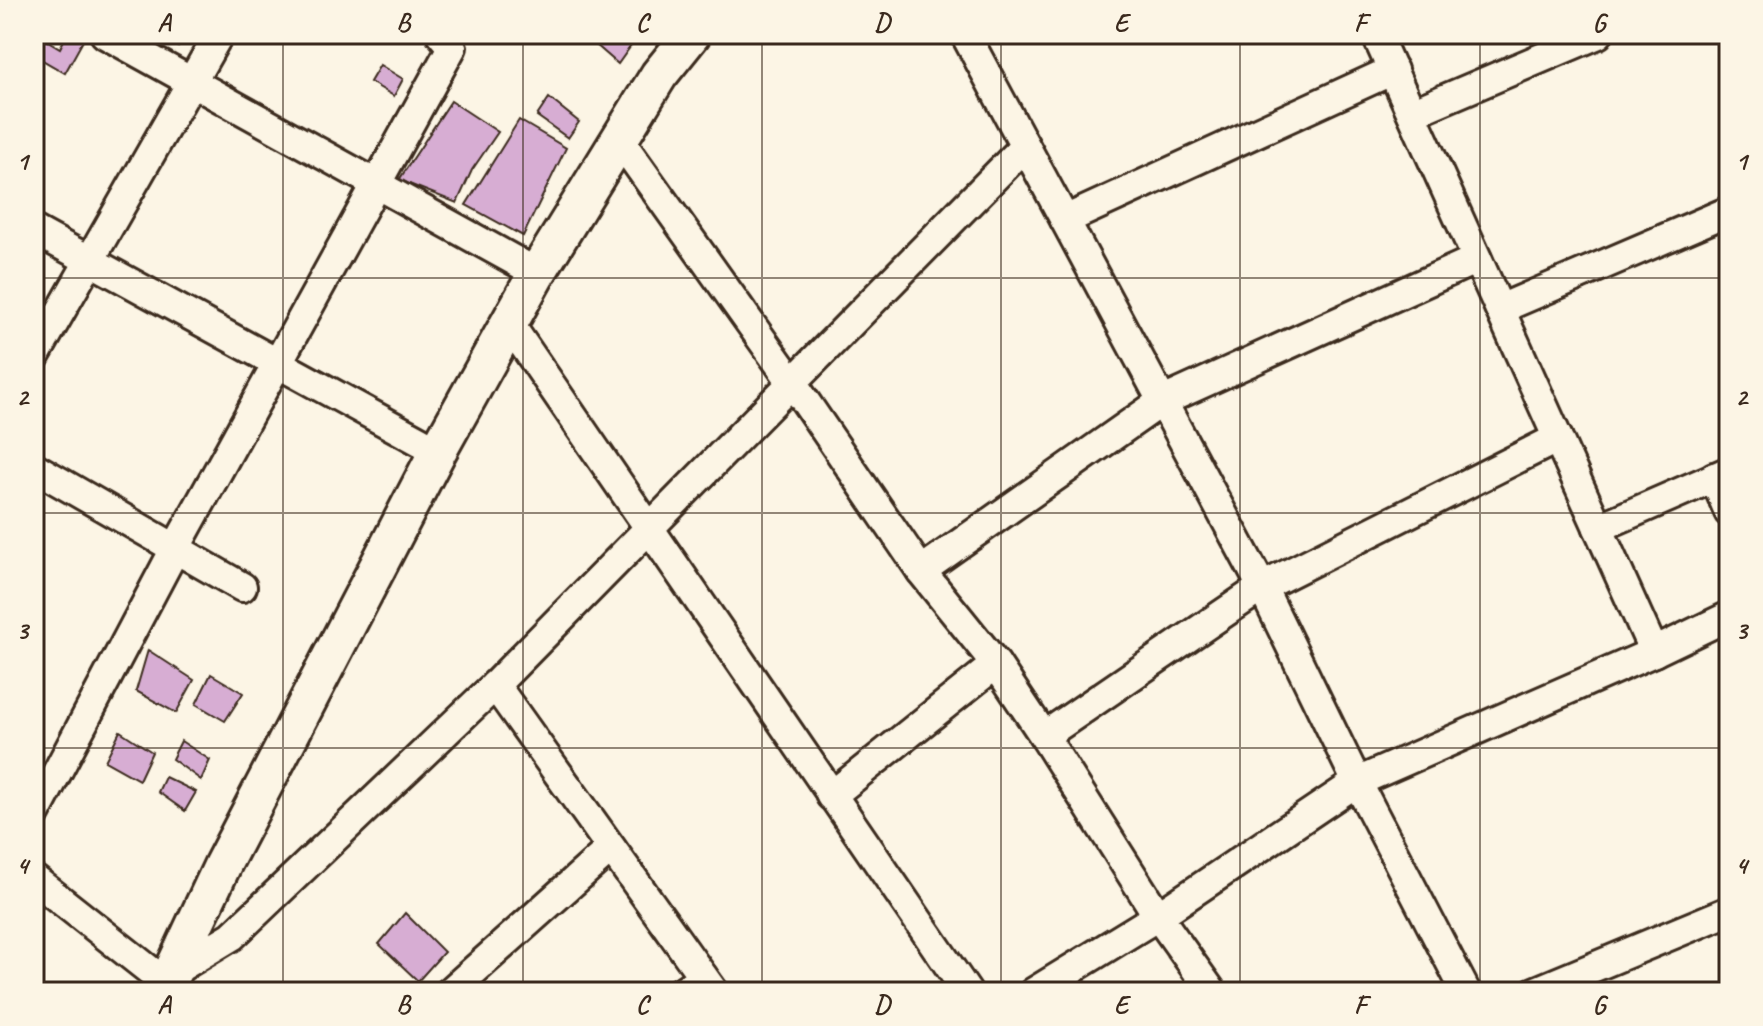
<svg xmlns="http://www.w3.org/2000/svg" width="1763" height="1026" font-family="Caveat,sans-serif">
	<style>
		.building { fill: #d7add3; stroke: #3b2a1e; stroke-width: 2 }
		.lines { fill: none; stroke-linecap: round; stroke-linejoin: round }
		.minor-casing { stroke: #3b2a1e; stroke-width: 34 }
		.tertiary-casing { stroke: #3b2a1e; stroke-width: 42 }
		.minor { stroke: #fcf5e5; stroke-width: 28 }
		.tertiary { stroke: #fcf5e5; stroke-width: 36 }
		.grid { fill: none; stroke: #3b2a1e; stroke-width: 2; stroke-opacity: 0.55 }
		.neatline { fill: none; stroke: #3b2a1e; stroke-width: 3 }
		.grid-label { font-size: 26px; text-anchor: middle; font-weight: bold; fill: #3b2a1e }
	</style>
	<rect width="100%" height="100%" fill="#fcf5e5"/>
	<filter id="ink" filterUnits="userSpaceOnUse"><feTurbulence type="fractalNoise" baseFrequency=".0125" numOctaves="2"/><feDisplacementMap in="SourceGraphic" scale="16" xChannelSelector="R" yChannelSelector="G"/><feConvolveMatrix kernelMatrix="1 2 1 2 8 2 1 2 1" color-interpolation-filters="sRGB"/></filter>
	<g filter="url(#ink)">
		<g class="building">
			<path d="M 67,34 L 75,34 L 84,39 L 65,73 L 34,55 L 43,38 L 60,48 Z"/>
			<path d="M 172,34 L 185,34 L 178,47 L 168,42 Z"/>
			<path d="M 589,34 L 629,34 L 635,40 L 618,64 L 587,37 Z"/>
			<path d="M 380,65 L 403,79 L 394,96 L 370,82 Z"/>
			<path d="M 549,98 L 579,122 L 568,138 L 537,116 Z"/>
			<path d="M 451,101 L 498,132 L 472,170 L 457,203 L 399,180 Z"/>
			<path d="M 519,120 L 566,148 L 523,236 L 466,205 Z"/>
			<path d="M 148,650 L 194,680 L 176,713 L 136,691 Z"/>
			<path d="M 211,674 L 243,693 L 225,721 L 196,704 Z"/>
			<path d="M 120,731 L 152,752 L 139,780 L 105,761 Z"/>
			<path d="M 181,741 L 210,760 L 201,780 L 172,759 Z"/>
			<path d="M 165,777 L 196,792 L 185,811 L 158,792 Z"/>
			<path d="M 405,913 L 444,952 L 418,981 L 379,944 Z"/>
		</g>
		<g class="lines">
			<g class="minor-casing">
				<g id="minor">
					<path d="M 105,34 L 537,273"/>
					<path d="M 965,34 L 1262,587 L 1357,782 L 1466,992"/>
					<path d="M 1376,34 L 1654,652"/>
					<path d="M 1412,113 L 1598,34"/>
					<path d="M 619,139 L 792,382 L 921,571 L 996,664 L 1044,736 L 1158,916 L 1212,992"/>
					<path d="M 1065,220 L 1393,70"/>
					<path d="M 34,230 L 438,451"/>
					<path d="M 1500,309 L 1729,211"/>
					<path d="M 510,325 L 967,992"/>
					<path d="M 34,358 L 219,34"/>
					<path d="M 34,467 L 242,587"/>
					<path d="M 1714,477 L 1729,512"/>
					<path d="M 1598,528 L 1729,471"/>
					<path d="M 921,571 L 1161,402 L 1477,259"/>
					<path d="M 495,685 L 714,992"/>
					<path d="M 1044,736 L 1262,587 L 1558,438"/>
					<path d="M 831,796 L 996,664"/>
					<path d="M 34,816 L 175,549 L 452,47 L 441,34"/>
					<path d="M 34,879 L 167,984"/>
					<path d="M 174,971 L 232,936 L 495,685 L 1025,146"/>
					<path d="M 450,992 L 611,848"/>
					<path d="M 681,992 L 703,977"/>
					<path d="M 1034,992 L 1158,916 L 1357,782 L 1654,652 L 1729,616"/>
					<path d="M 1534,992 L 1729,911"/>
				</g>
			</g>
			<g class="tertiary-casing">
				<path id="tertiary" d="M 163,992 L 223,864 L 438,451 L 537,273 L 659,75 L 692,34"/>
			</g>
			<use href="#minor" class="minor"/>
			<use href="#tertiary" class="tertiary"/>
		</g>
	</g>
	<path class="grid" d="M 283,34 L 283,992M 523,34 L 523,992M 762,34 L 762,992M 1001,34 L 1001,992M 1240,34 L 1240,992M 1480,34 L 1480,992M 34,278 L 1729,278M 34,513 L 1729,513M 34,748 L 1729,748"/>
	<rect width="1763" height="1026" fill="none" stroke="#fcf5e5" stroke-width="88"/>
	<rect x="44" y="44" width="1675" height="938" class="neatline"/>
	<g class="grid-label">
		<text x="164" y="31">A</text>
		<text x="403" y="31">B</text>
		<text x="642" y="31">C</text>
		<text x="882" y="31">D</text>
		<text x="1121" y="31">E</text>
		<text x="1360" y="31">F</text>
		<text x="1599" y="31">G</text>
		<text x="22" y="170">1</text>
		<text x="1741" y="170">1</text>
		<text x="22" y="405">2</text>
		<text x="1741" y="405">2</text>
		<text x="22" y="639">3</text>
		<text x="1741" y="639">3</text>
		<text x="22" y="874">4</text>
		<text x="1741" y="874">4</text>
		<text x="164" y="1013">A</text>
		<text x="403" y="1013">B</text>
		<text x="642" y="1013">C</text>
		<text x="882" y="1013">D</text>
		<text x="1121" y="1013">E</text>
		<text x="1360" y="1013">F</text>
		<text x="1599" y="1013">G</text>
	</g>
</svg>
